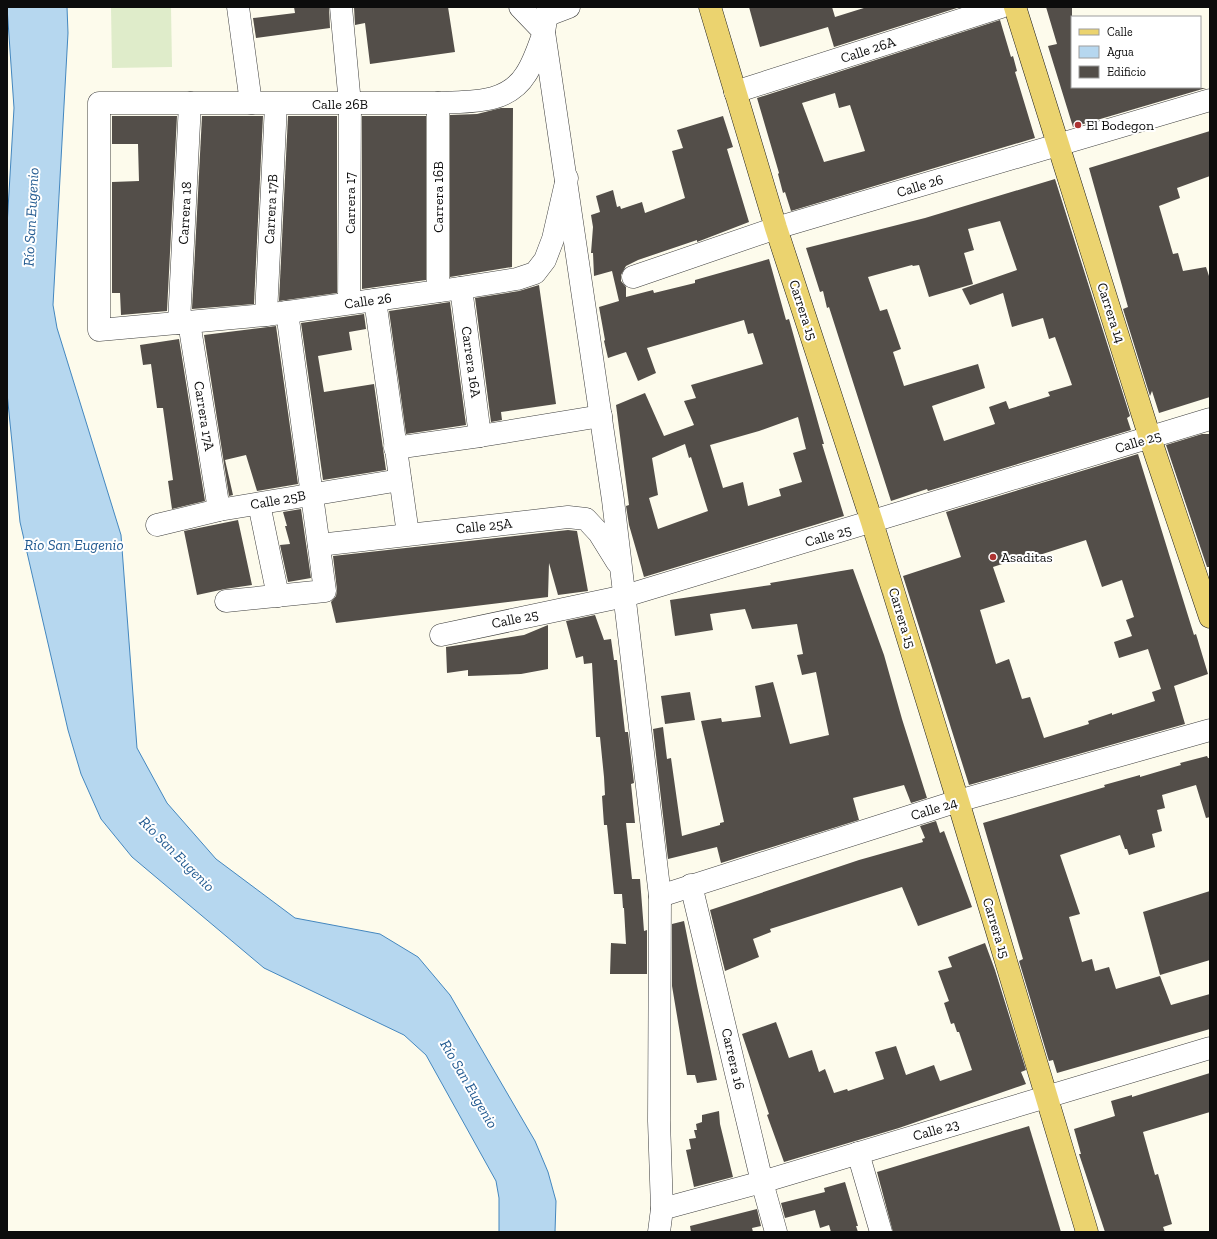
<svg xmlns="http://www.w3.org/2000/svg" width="1217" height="1239" font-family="'Zilla Slab',serif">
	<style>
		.pitch { fill: #dfecca }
		.water { fill: #b6d7ef; stroke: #4487bf }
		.building { fill: #534e49; fill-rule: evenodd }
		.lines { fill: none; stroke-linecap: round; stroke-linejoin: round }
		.minor-casing { stroke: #3f3f3f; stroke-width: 23 }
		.primary-casing { stroke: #1d1d1d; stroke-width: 23 }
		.minor { stroke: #fff; stroke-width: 22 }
		.primary { stroke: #ebd36f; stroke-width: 22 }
		.poi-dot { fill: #ad3332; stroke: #fff; stroke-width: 1.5 }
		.labels { text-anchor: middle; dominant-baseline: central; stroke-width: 4; stroke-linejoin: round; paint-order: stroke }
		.street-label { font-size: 14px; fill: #0c0c0c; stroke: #fff }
		.poi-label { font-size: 14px; fill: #0c0c0c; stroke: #fff; text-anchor: start }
		.water-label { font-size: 15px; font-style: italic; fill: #225a90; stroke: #fff }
	</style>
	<rect width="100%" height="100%" fill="#fdfbec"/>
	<path class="pitch" d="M 111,7 L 171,7 L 172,67 L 112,68 Z"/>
	<path class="water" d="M 7,7 L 67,7 L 68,33 L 53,305 L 57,328 L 121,535 L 137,748 L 167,803 L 216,859 L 295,918 L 380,934 L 418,957 L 450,995 L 535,1141 L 548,1172 L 556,1201 L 555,1232 L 499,1232 L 499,1198 L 496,1181 L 426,1055 L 404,1035 L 264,968 L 132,857 L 101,819 L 81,774 L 68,730 L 20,522 L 7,393 L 7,226 L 14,108 Z"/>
	<g class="building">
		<path d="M 294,7 L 329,7 L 330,28 L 256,38 L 253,18 L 295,13 Z"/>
		<path d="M 354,7 L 448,7 L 455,52 L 370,64 L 365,23 L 355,25 Z"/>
		<path d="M 749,7 L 832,7 L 835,17 L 867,7 L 960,7 L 834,47 L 828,27 L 760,47 Z"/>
		<path d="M 1046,7 L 1072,7 L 1072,87 L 1206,88 L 1073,127 L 1048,46 L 1057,44 Z"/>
		<path d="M 1000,20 L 1011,57 L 1013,56 L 1017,71 L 1015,72 L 1035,138 L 791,211 L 785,192 L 783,193 L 778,174 L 779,173 L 757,98 ZM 835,93 L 839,108 L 850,105 L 865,151 L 824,162 L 802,103 Z"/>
		<path d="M 501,108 L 513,108 L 512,267 L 450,277 L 450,115 L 477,114 Z"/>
		<path d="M 112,116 L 177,116 L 167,311 L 121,315 L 120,293 L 112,293 L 112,182 L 139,181 L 138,144 L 112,144 Z"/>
		<path d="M 202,116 L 263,116 L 254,304 L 192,309 Z"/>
		<path d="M 288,116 L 337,116 L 337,293 L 279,301 Z"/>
		<path d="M 362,116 L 426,116 L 426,280 L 362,289 Z"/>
		<path d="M 723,116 L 733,147 L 727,149 L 749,222 L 697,242 L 697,240 L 638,260 L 626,266 L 621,275 L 621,281 L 626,287 L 626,297 L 653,290 L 654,293 L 695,283 L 695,280 L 769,259 L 786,320 L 789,319 L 824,444 L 822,444 L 844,516 L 644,577 L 629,525 L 626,506 L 629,505 L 616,405 L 645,393 L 664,436 L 694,425 L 684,401 L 696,398 L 691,385 L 763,364 L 753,333 L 748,334 L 744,320 L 647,348 L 656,373 L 638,381 L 626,352 L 608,358 L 604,341 L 605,340 L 599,307 L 619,301 L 612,271 L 594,276 L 593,253 L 591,253 L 593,227 L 591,215 L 600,212 L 596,196 L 613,190 L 617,207 L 620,206 L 621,209 L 642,202 L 645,213 L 685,198 L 672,151 L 683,148 L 677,130 ZM 798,417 L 806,449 L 793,453 L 802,482 L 779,489 L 781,496 L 748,506 L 743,482 L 723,488 L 710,445 L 759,431 ZM 685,444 L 689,458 L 691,457 L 708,511 L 658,529 L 649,498 L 658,495 L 652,458 Z"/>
		<path d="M 1210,131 L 1210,176 L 1177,188 L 1180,198 L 1159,206 L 1173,254 L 1178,253 L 1183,271 L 1206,267 L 1210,279 L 1210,397 L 1159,413 L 1152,391 L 1150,396 L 1123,309 L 1128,307 L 1089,168 Z"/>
		<path d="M 1055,179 L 1130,416 L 1127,418 L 1131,430 L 928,491 L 927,489 L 891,501 L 829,307 L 827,308 L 823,291 L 820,292 L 806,248 L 925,218 ZM 1000,221 L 1017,270 L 962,289 L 970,305 L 1003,293 L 1012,327 L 1043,318 L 1049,339 L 1055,337 L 1072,385 L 1048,392 L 1050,396 L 1009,409 L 1006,401 L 989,407 L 995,424 L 944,441 L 932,406 L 985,388 L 978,364 L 904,386 L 893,352 L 901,349 L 887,309 L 880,311 L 868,277 L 912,265 L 913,266 L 919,265 L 929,297 L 973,284 L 964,253 L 974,250 L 968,229 Z"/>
		<path d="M 539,285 L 556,404 L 501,412 L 502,420 L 491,422 L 475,298 L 519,291 Z"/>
		<path d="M 450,302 L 466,425 L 406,434 L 389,311 Z"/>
		<path d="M 364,314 L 366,329 L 349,332 L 352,350 L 318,356 L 324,392 L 374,384 L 386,470 L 323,480 L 301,323 Z"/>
		<path d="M 276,326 L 298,484 L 257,491 L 246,455 L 225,460 L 233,495 L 229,496 L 204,335 Z"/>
		<path d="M 179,339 L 205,501 L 172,509 L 168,481 L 173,480 L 163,408 L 157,408 L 151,364 L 143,365 L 140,345 Z"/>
		<path d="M 1202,434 L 1210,434 L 1210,567 L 1207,567 L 1166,445 Z"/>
		<path d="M 1138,454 L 1194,635 L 1196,634 L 1208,674 L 1174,686 L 1185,724 L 969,785 L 903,576 L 961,557 L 946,512 ZM 1086,540 L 1102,587 L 1122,580 L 1134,617 L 1126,620 L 1132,636 L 1114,642 L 1119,658 L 1148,649 L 1161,689 L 1152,692 L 1155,701 L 1112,715 L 1112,713 L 1088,721 L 1089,724 L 1044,738 L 1030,697 L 1022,699 L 1009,659 L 996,664 L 980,610 L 1005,602 L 993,567 L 1026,556 L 1027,559 Z"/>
		<path d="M 301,509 L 311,578 L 288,582 L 280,545 L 290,544 L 285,526 L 287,526 L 283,512 Z"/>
		<path d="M 238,520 L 252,585 L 225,589 L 197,595 L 184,531 Z"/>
		<path d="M 568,530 L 577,531 L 588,591 L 558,595 L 549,563 L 548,597 L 336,623 L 331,602 L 336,596 L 337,590 L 333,556 Z"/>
		<path d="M 853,569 L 884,655 L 902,719 L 927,798 L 911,803 L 904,785 L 853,798 L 859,820 L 721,863 L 717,847 L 668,859 L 653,729 L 663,727 L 667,759 L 671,758 L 682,836 L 720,825 L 720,823 L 724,822 L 701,721 L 721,718 L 722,722 L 761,717 L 755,686 L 773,682 L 790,744 L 829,735 L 816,672 L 802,675 L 797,655 L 803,654 L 797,624 L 752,629 L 745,609 L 710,614 L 713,630 L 675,636 L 670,600 L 771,585 L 770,583 Z"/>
		<path d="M 595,615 L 604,640 L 611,639 L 614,660 L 617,660 L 625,732 L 628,732 L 634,783 L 631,784 L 635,823 L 626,823 L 632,879 L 640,879 L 644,931 L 647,930 L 647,974 L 610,974 L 611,943 L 626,944 L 624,908 L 623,908 L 622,894 L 614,894 L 607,825 L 604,825 L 602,796 L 605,795 L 604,777 L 600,737 L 596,737 L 592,663 L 584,664 L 583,656 L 576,658 L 566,621 Z"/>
		<path d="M 548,625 L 548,669 L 521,674 L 468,676 L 468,670 L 447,673 L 446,647 L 524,635 Z"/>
		<path d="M 690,692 L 695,720 L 665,724 L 661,696 Z"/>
		<path d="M 1207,756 L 1208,758 L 1210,758 L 1210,817 L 1206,818 L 1196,785 L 1162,795 L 1165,808 L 1157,810 L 1162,831 L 1152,834 L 1155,847 L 1129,855 L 1127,849 L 1125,849 L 1120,835 L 1060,855 L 1080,914 L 1069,917 L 1082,962 L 1092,959 L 1095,971 L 1109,967 L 1116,989 L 1160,976 L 1171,1005 L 1210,994 L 1210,1029 L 1057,1073 L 1053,1060 L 1049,1061 L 1019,961 L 1023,959 L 983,823 L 1105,787 L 1104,785 L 1140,775 L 1140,777 L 1157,772 L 1181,765 L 1180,763 Z"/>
		<path d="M 936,821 L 940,833 L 944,831 L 972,907 L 918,926 L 902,887 L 770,929 L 771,932 L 753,939 L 759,957 L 725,971 L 710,910 L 859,860 L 923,842 L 922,839 L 925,838 L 920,826 Z"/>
		<path d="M 1210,891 L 1210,960 L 1160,975 L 1143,912 Z"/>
		<path d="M 684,921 L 697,986 L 717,1080 L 697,1083 L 695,1075 L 687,1075 L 672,986 L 672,924 Z"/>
		<path d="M 985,943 L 995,970 L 1026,1070 L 1021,1072 L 1026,1084 L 899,1128 L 784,1162 L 767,1115 L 769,1114 L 742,1034 L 776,1022 L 789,1058 L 812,1050 L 819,1072 L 825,1069 L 834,1093 L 847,1089 L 848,1091 L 884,1079 L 875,1052 L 896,1046 L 906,1075 L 934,1065 L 940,1081 L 972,1070 L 959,1032 L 957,1032 L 954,1023 L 951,1024 L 944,1003 L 949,1001 L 938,971 L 952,967 L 948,957 Z"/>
		<path d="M 1210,1073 L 1210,1112 L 1143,1132 L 1155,1175 L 1158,1174 L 1172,1224 L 1163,1227 L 1165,1232 L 1105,1232 L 1079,1154 L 1081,1154 L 1074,1129 L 1115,1116 L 1111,1101 L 1132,1095 L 1132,1097 Z"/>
		<path d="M 719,1111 L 720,1124 L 733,1177 L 694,1187 L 686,1150 L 691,1149 L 689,1139 L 696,1138 L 694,1130 L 697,1130 L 696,1124 L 702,1122 L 702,1115 Z"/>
		<path d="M 1029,1126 L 1061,1232 L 893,1232 L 877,1172 Z"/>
		<path d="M 845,1182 L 858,1226 L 856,1226 L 858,1232 L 831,1232 L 829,1225 L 820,1228 L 815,1210 L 785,1218 L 781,1203 L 825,1192 L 824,1188 Z"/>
		<path d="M 757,1209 L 761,1226 L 752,1228 L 753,1232 L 691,1232 L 690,1226 Z"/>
	</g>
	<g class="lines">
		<g class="minor-casing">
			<g id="minor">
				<path d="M 238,7 L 251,103"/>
				<path d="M 341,7 L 350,104 L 349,303"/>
				<path d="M 520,7 L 544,32 C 539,46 534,62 526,74 C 507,105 470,101 438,103 L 99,103 L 99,330 L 266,315 L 461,288 L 517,279 L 535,273 L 545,260 L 553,239 L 567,178"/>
				<path d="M 548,7 L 544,32 L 613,500 L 660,896 L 659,1121 L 662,1209 L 659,1232"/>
				<path d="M 548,15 L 569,7"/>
				<path d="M 735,92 L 1001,7"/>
				<path d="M 438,103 L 438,291"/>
				<path d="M 633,277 L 776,228 L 1210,100"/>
				<path d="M 461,288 L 480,436"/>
				<path d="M 375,300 L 408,534"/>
				<path d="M 266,315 L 276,104"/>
				<path d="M 189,322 L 219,510"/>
				<path d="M 179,323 L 190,103"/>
				<path d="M 395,448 L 480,436 L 601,416"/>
				<path d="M 259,504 L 278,596"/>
				<path d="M 157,525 L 219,510 L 400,480"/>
				<path d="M 319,545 L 568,517 L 586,519 L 599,533 L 617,562"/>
				<path d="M 226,601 L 325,591 L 287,312"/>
				<path d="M 441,635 L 625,596 L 1210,419"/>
				<path d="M 691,885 L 762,1182 L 776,1232"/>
				<path d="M 660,896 L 958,801 L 1210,730"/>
				<path d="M 858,1153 L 881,1232"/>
				<path d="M 662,1209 L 762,1182 L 1210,1048"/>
			</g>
		</g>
		<g class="primary-casing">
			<g id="primary">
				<path d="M 710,7 L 776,228 L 872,522 L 958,801 L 1087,1232"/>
				<path d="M 1015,7 L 1150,438 L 1210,617"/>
			</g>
		</g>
		<use href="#minor" class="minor"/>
		<use href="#primary" class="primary"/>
	</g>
	<g class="poi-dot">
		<circle cx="1078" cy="125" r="4"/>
		<circle cx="993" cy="557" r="4"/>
	</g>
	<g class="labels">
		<g class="street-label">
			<text transform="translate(868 50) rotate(-18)">Calle 26A</text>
			<text x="340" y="104">Calle 26B</text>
			<text transform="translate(920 186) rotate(-17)">Calle 26</text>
			<text transform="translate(438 197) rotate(-90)">Carrera 16B</text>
			<text transform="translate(350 203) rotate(-90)">Carrera 17</text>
			<text transform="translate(271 209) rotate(-87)">Carrera 17B</text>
			<text transform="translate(185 213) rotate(-87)">Carrera 18</text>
			<text transform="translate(368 301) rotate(-8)">Calle 26</text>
			<text transform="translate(803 310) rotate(72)">Carrera 15</text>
			<text transform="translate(1111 313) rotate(72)">Carrera 14</text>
			<text transform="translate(471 362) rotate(82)">Carrera 16A</text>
			<text transform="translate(204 416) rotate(81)">Carrera 17A</text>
			<text transform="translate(1138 442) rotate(-17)">Calle 25</text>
			<text transform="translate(278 500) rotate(-10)">Calle 25B</text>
			<text transform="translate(484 526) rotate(-6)">Calle 25A</text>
			<text transform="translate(828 536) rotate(-16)">Calle 25</text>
			<text transform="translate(902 618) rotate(73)">Carrera 15</text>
			<text transform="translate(515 619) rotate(-12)">Calle 25</text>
			<text transform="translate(934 809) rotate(-17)">Calle 24</text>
			<text transform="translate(996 928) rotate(73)">Carrera 15</text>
			<text transform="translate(733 1059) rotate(77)">Carrera 16</text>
			<text transform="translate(936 1130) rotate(-16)">Calle 23</text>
		</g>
		<g class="poi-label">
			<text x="1086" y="125">El Bodegon</text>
			<text x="1001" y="557">Asaditas</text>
		</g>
		<g class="water-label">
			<text transform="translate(31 217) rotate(-87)">Río San Eugenio</text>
			<text x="74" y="545">Río San Eugenio</text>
			<text transform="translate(177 854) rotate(45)">Río San Eugenio</text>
			<text transform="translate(469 1084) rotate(60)">Río San Eugenio</text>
		</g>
	</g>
	<rect width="1217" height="1239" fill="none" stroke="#0c0c0c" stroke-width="16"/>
	<rect x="1071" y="16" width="130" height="72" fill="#ffffff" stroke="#9e9e9e"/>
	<rect x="1079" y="29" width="20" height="6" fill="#ebd36f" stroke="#9e9e9e"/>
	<text x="1107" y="36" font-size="12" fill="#0c0c0c">Calle</text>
	<rect x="1079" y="46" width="20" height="12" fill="#b6d7ef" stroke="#9e9e9e"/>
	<text x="1107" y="56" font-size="12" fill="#0c0c0c">Agua</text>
	<rect x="1079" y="66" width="20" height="12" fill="#534e49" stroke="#9e9e9e"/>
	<text x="1107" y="76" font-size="12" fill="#0c0c0c">Edificio</text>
</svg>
